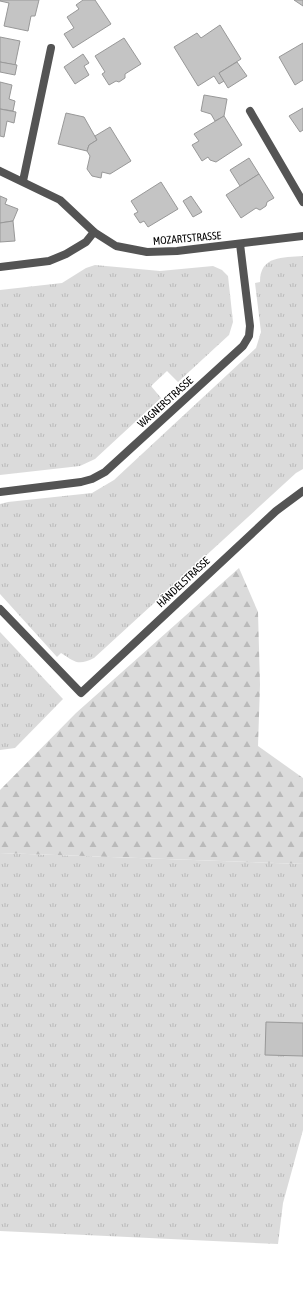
<svg xmlns="http://www.w3.org/2000/svg" width="303" height="1296" font-family="'Asap Condensed',sans-serif">
	<style>
		.grass { fill: url(#grass-tufts) }
		.forest { fill: url(#forest-firs) }
		.building { fill: #c4c4c4; stroke: #989898 }
		.lines { fill: none; stroke-linecap: round; stroke-linejoin: round }
		.service { stroke: #545454; stroke-width: 8 }
		.minor { stroke: #545454; stroke-width: 8 }
		.labels { text-anchor: middle; dominant-baseline: central; stroke-width: 3; stroke-linejoin: round; paint-order: stroke }
		.street-label { font-size: 11px; fill: #000; stroke: #fff }
	</style>
	<defs>
		<pattern id="grass-tufts" width="24" height="20" patternUnits="userSpaceOnUse"><rect width="24" height="20" fill="#dbdbdb"/><path d="M3 7l-1-3M5 7V3M7 7l1-3M15 17l-1-3M17 17v-4M19 17l1-3" fill="none" stroke="#bababa"/></pattern>
		<pattern id="forest-firs" width="22" height="20" patternUnits="userSpaceOnUse"><rect width="22" height="20" fill="#dbdbdb"/><path d="M5 1l3.5 6h-7zM16 11l3.5 6h-7z" fill="#bababa"/></pattern>
	</defs>
	<rect width="100%" height="100%" fill="#fff"/>
	<g class="grass">
		<path d="M 303,256 L 303,469 L 296,473 L 94,658 C 78,666 75,662 61,653 L 57,657 L 0,594 L 0,504 L 8,502 L 92,493 L 114,480 L 256,348 L 261,332 L 255,283 L 260,282 C 260,255 283,258 303,256 Z"/>
		<path d="M 95,265 L 160,271 L 213,266 L 222,270 L 228,276 L 233,322 L 229,335 L 178,382 L 167,371 L 151,386 L 161,398 L 95,459 L 80,466 L 0,475 L 0,290 L 62,283 L 86,268 Z"/>
		<path d="M 0,632 L 63,699 L 15,748 L 0,750 Z"/>
		<path d="M 0,853 L 303,864 L 303,1130 L 283,1203 L 278,1244 L 0,1231 Z"/>
	</g>
	<path class="forest" d="M 239,568 L 258,612 L 260,685 L 258,746 L 303,778 L 303,864 L 0,853 L 0,790 L 76,713 Z"/>
	<g class="building">
		<path d="M 0,0 L 39,0 L 35,16 L 31,16 L 28,31 L 4,26 L 9,3 L 0,1 Z"/>
		<path d="M 83,0 L 95,0 L 111,24 L 73,48 L 64,34 L 74,28 L 67,17 L 79,9 L 76,5 Z"/>
		<path d="M 294,0 L 303,0 L 303,6 Z"/>
		<path d="M 220,25 L 241,59 L 219,73 L 224,81 L 219,84 L 214,76 L 198,86 L 174,47 L 197,33 L 201,38 Z"/>
		<path d="M 0,37 L 20,41 L 15,65 L 0,62 Z"/>
		<path d="M 124,38 L 141,64 L 125,74 L 125,78 L 119,82 L 116,81 L 109,85 L 102,74 L 105,72 L 95,56 Z"/>
		<path d="M 303,43 L 303,80 L 295,85 L 279,57 Z"/>
		<path d="M 83,54 L 89,63 L 84,66 L 89,75 L 75,84 L 64,67 Z"/>
		<path d="M 0,62 L 17,65 L 15,75 L 0,72 Z"/>
		<path d="M 237,62 L 247,76 L 228,88 L 219,73 Z"/>
		<path d="M 0,82 L 12,85 L 9,99 L 15,101 L 13,111 L 0,109 Z"/>
		<path d="M 204,95 L 227,99 L 224,116 L 215,121 L 211,114 L 201,111 Z"/>
		<path d="M 303,108 L 303,130 L 300,132 L 289,116 Z"/>
		<path d="M 0,109 L 16,112 L 14,123 L 7,121 L 4,137 L 0,136 Z"/>
		<path d="M 66,113 L 84,117 L 97,140 L 89,145 L 87,151 L 58,144 Z"/>
		<path d="M 224,116 L 242,145 L 216,162 L 210,160 L 208,157 L 202,161 L 192,145 L 199,141 L 194,134 Z"/>
		<path d="M 110,127 L 131,161 L 110,174 L 102,172 L 101,178 L 92,176 L 87,169 L 90,156 L 87,151 L 89,145 L 97,140 L 95,136 Z"/>
		<path d="M 249,158 L 259,174 L 240,186 L 230,170 Z"/>
		<path d="M 259,174 L 274,198 L 267,202 L 266,206 L 260,210 L 256,208 L 241,218 L 226,195 Z"/>
		<path d="M 161,182 L 178,209 L 148,227 L 144,221 L 140,223 L 134,214 L 138,212 L 131,201 Z"/>
		<path d="M 0,196 L 7,199 L 5,204 L 18,209 L 13,221 L 0,223 Z"/>
		<path d="M 191,196 L 202,212 L 193,217 L 183,201 Z"/>
		<path d="M 13,221 L 15,241 L 0,242 L 0,223 Z"/>
		<path d="M 266,1022 L 303,1023 L 303,1056 L 265,1055 Z"/>
	</g>
	<g class="lines">
		<g class="service">
			<path d="M 250,111 L 303,202"/>
			<path d="M 23,181 L 51,48"/>
		</g>
		<g class="minor">
			<path d="M 0,171 L 60,200 L 94,232 L 116,246 L 147,252 L 177,251 L 303,236"/>
			<path d="M 0,267 L 49,261 L 66,254 L 86,242 L 94,232"/>
			<path d="M 0,492 L 81,482 L 92,479 L 105,472 L 243,346 L 249,336 L 250,326 L 240,244"/>
			<path d="M 0,609 L 81,693 L 276,511 L 303,491"/>
		</g>
	</g>
	<g class="labels">
		<g class="street-label">
			<text transform="translate(187 238) rotate(-5)">MOZARTSTRASSE</text>
			<text transform="translate(165 402) rotate(-42)">WAGNERSTRASSE</text>
			<text transform="translate(183 582) rotate(-43)">HÄNDELSTRASSE</text>
		</g>
	</g>
</svg>
